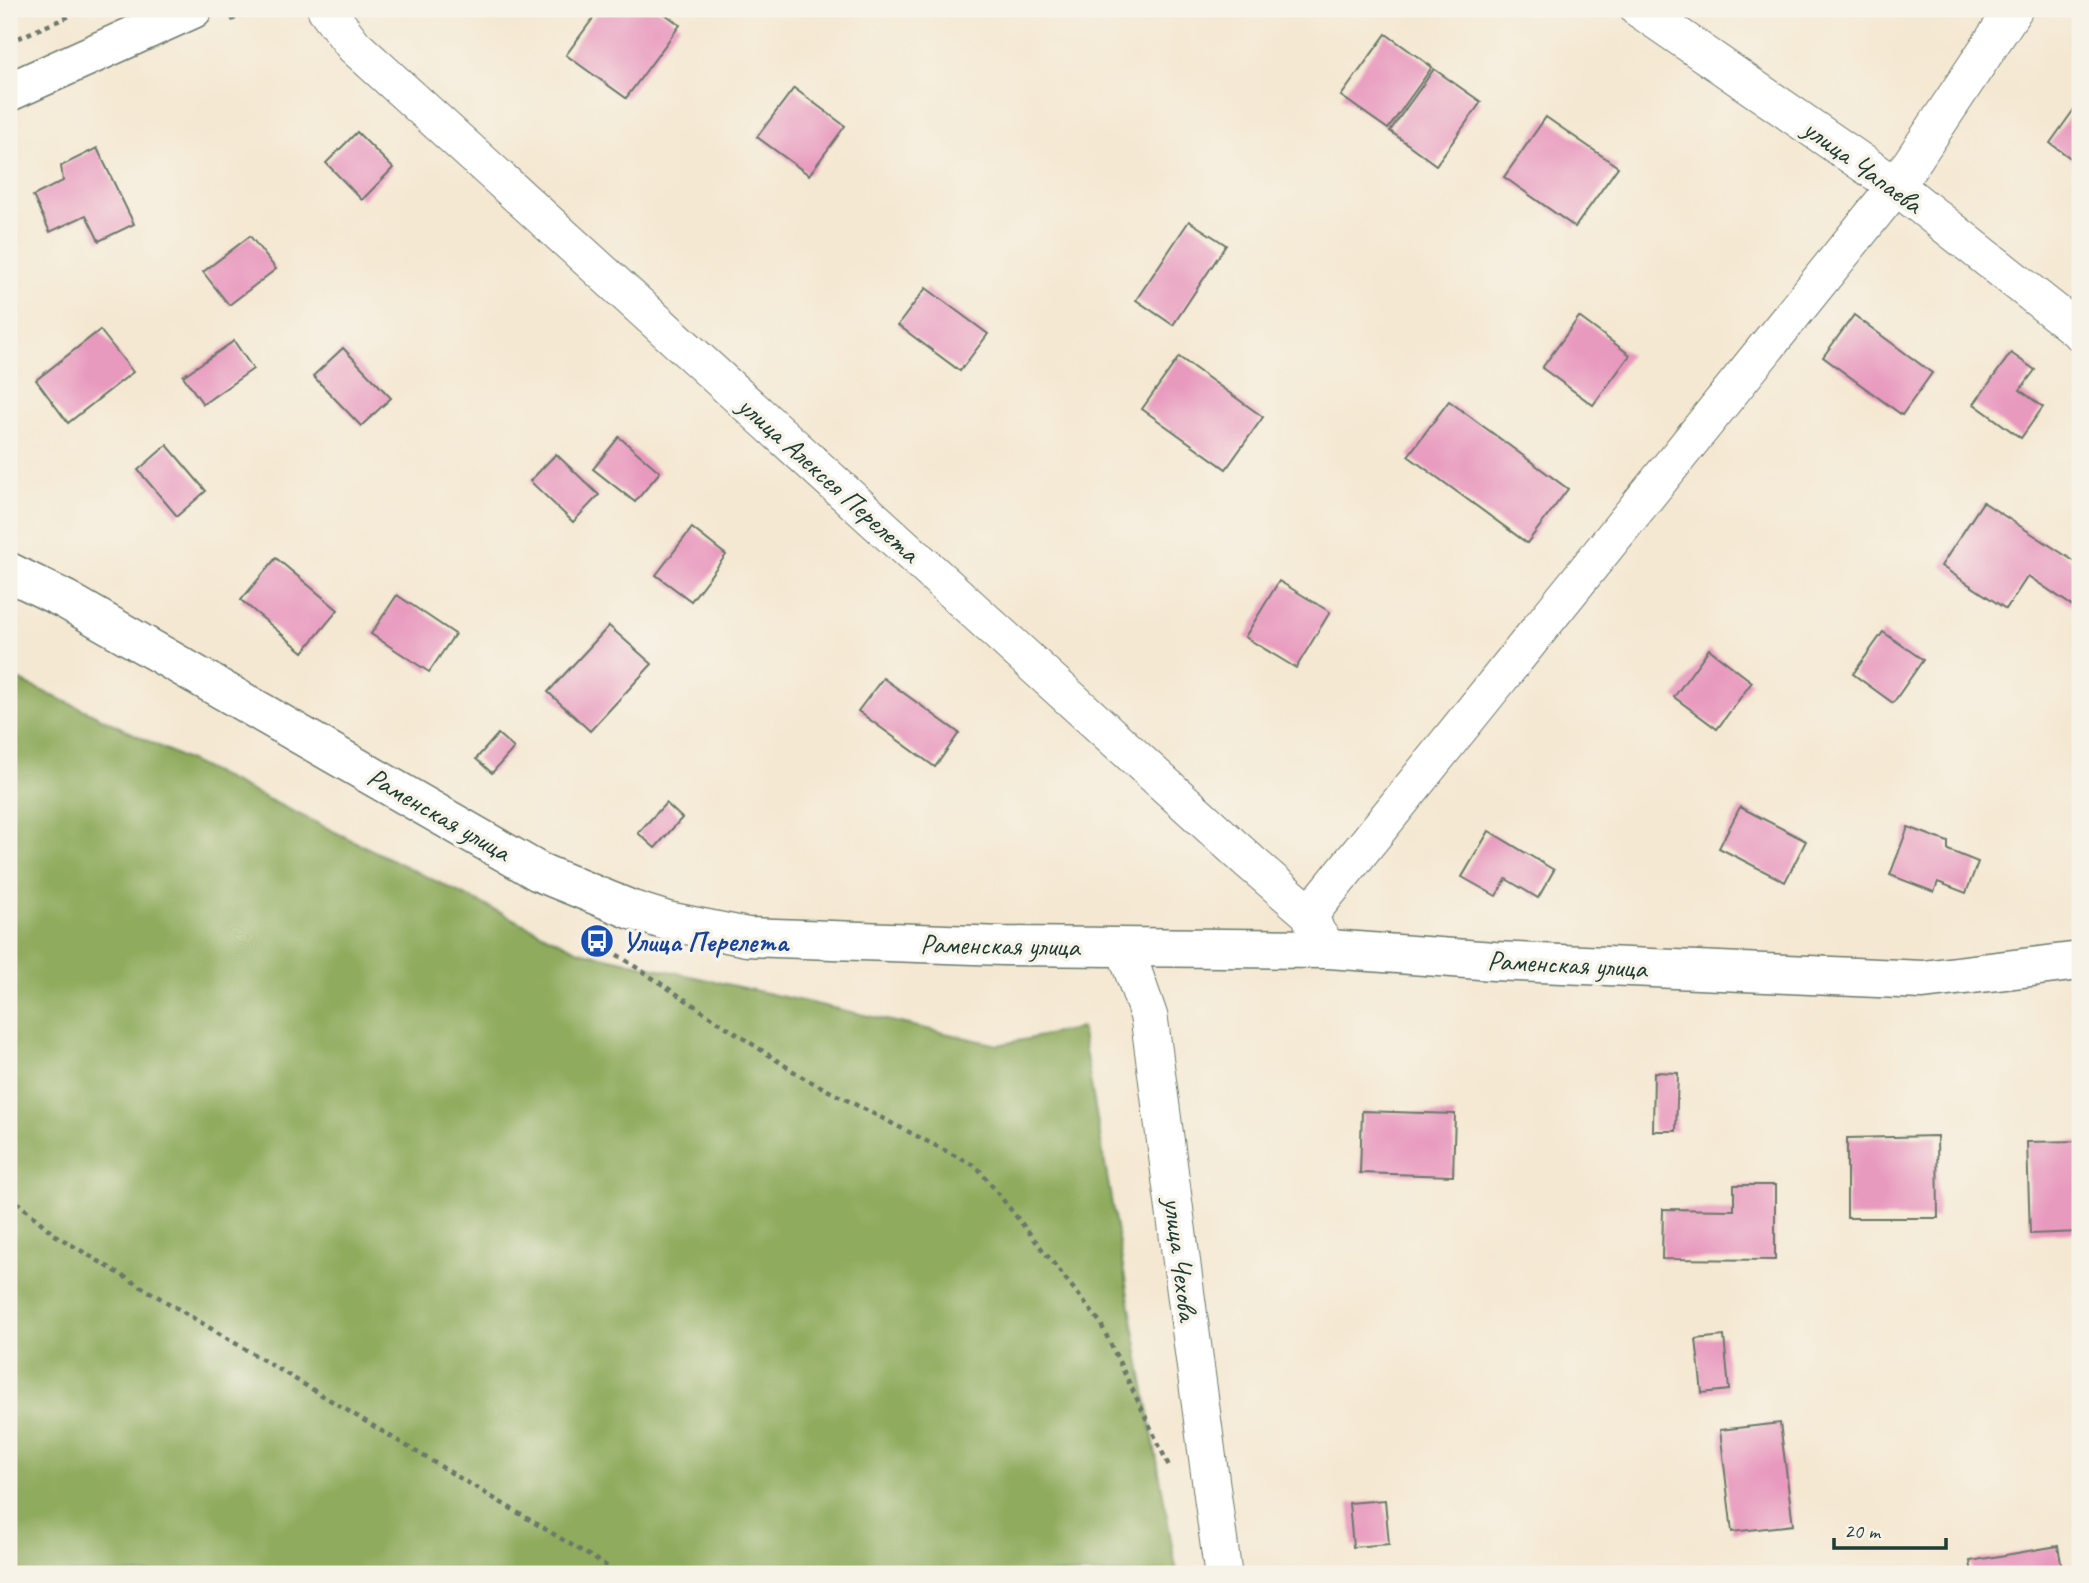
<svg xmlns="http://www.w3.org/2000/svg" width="2089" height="1583" font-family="Caveat,sans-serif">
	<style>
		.forest { fill: #8fab5d; stroke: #577448; stroke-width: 2 }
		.building { fill: #e899be }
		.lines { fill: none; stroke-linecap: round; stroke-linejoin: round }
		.minor-casing { stroke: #6a796b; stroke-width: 39 }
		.major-casing { stroke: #6a796b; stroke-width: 41 }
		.path { stroke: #6a796b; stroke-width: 4.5; stroke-dasharray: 5 5; stroke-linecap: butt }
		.minor { stroke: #fff; stroke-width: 37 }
		.major { stroke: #fff; stroke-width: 38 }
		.labels { text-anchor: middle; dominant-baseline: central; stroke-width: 7; stroke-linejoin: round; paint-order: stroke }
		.street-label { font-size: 28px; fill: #1f3d34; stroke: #f7f3e8 }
		.transit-label { font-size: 28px; font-weight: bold; fill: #164399; stroke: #f7f3e8; text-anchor: start }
	</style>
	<rect width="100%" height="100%" fill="#f7f3e8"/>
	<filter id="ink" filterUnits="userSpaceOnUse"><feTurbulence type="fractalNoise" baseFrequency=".0143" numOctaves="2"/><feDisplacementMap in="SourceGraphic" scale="14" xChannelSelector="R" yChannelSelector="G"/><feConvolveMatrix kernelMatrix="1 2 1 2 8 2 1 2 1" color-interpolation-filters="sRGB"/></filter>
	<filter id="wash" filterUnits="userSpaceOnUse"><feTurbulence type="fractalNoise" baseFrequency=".00686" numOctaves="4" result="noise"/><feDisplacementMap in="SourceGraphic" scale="28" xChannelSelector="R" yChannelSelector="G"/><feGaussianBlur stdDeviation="1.57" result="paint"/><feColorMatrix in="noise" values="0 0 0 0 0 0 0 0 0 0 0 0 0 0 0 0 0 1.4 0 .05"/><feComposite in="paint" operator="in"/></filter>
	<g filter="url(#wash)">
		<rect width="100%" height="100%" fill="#f4e8d2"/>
		<path class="forest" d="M 9,676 L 91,713 L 579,951 L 998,1045 L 1081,1028 L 1177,1574 L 9,1574 Z"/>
		<g id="blocks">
			<g class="building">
				<path d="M 600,9 L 658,9 L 680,25 L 626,98 L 566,55 Z"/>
				<path d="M 1386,34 L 1432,67 L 1388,129 L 1341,96 Z"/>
				<path d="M 1434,69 L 1481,102 L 1436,165 L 1390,131 Z"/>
				<path d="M 794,88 L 845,126 L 809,175 L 757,137 Z"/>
				<path d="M 2080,101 L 2080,165 L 2050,143 Z"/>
				<path d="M 1546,117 L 1618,167 L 1575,227 L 1504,177 Z"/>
				<path d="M 357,132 L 393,168 L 362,200 L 326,163 Z"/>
				<path d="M 97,148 L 134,224 L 99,241 L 86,215 L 50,232 L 33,196 L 63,181 L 61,166 Z"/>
				<path d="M 1189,221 L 1226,245 L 1173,325 L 1136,300 Z"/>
				<path d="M 250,236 L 276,269 L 229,305 L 203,272 Z"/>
				<path d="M 926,288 L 988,334 L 960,371 L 898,325 Z"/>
				<path d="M 1854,315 L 1932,373 L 1902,415 L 1823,357 Z"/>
				<path d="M 1579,317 L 1630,355 L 1593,405 L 1542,368 Z"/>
				<path d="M 100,330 L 133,372 L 68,423 L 36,380 Z"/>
				<path d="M 234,341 L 253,369 L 203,404 L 183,376 Z"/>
				<path d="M 343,348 L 391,398 L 361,426 L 313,376 Z"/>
				<path d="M 2011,353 L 2035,370 L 2020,390 L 2043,407 L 2021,438 L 1974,404 Z"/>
				<path d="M 1179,357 L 1263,417 L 1226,469 L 1142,409 Z"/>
				<path d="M 1449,401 L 1568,489 L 1527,543 L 1408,456 Z"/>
				<path d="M 619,437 L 660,472 L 635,502 L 593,469 Z"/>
				<path d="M 167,445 L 206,491 L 177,516 L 138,470 Z"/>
				<path d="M 556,454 L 599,495 L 573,522 L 530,481 Z"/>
				<path d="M 1983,502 L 2080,565 L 2080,611 L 2028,576 L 2006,609 L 1941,566 Z"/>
				<path d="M 692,528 L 726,555 L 691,601 L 656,575 Z"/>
				<path d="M 276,558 L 338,610 L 303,652 L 241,600 Z"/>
				<path d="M 1279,581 L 1330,612 L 1296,668 L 1245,637 Z"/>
				<path d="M 397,595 L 455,634 L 429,672 L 371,634 Z"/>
				<path d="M 609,626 L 652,664 L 590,731 L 548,692 Z"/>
				<path d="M 1883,632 L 1923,660 L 1893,703 L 1853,674 Z"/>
				<path d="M 1709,649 L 1752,682 L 1717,729 L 1674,697 Z"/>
				<path d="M 883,678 L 959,733 L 935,767 L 858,711 Z"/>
				<path d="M 498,734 L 514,748 L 492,773 L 476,759 Z"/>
				<path d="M 666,803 L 682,818 L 655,848 L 638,833 Z"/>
				<path d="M 1740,807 L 1806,841 L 1785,882 L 1719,848 Z"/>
				<path d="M 1908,827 L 1948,842 L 1948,850 L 1978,862 L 1966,893 L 1938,882 L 1934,892 L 1890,875 Z"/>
				<path d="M 1489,831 L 1554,870 L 1538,898 L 1506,879 L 1496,896 L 1462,877 Z"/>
				<path d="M 1654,1072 L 1678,1073 L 1676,1131 L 1653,1131 Z"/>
				<path d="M 1362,1111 L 1455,1114 L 1453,1176 L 1360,1173 Z"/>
				<path d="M 1937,1136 L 1938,1218 L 1847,1218 L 1847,1138 Z"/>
				<path d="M 2080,1141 L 2080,1232 L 2030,1234 L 2027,1142 Z"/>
				<path d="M 1734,1185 L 1775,1185 L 1775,1260 L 1662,1259 L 1663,1209 L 1734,1210 Z"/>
				<path d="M 1724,1336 L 1729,1390 L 1702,1393 L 1696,1339 Z"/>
				<path d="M 1780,1423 L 1793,1525 L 1732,1532 L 1720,1430 Z"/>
				<path d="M 1385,1500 L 1389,1544 L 1353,1547 L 1349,1503 Z"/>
				<path d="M 2058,1546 L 2063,1574 L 1972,1574 L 1970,1561 Z"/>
			</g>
		</g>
	</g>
	<g filter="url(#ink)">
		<use href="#blocks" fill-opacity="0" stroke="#6a796b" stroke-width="2"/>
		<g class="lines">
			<g class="minor-casing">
				<g id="minor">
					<path d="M 326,9 L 354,46 L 1250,862 L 1310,914 L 1316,932 L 1329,949"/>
					<path d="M 1639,9 L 1896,186 L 2080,332"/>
					<path d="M 1310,914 L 1896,186 L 2014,9"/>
					<path d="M 1125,948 L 1149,1017 L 1223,1574"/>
				</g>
			</g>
			<g class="major-casing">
				<g id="major">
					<path d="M 9,92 L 193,9"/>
					<path d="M 9,572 L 66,600 L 539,872 L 632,910 L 667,921 L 747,937 L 1003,946 L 1329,949 L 1494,961 L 1923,980 L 2080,961"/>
				</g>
			</g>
			<g class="path">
				<path d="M 231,20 L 255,9"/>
				<path d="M 9,42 L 86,9"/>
				<path d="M 592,938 L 802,1077 L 977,1167 L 1100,1322 L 1169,1466"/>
				<path d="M 9,1195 L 55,1235 L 620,1574"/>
			</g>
			<use href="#minor" class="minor"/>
			<use href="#major" class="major"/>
		</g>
	</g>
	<defs>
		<g id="bus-disc" transform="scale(1.75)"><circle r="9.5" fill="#1a4fb4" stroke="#f7f3e8"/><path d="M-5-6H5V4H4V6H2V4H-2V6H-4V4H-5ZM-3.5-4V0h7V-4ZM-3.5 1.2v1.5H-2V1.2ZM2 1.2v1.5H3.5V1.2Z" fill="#fff"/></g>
	</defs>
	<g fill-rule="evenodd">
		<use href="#bus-disc" x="597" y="941"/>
	</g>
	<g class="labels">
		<g class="street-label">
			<text transform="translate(1863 166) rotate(36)">улица Чапаева</text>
			<text transform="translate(829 479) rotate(42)">улица Алексея Перелета</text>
			<text transform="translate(439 814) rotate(30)">Раменская улица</text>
			<text transform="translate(1000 945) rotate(1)">Раменская улица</text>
			<text transform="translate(1567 964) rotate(3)">Раменская улица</text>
			<text transform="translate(1181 1259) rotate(83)">улица Чехова</text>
		</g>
		<g class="transit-label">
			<text x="622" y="941">Улица Перелета</text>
		</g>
	</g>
	<rect width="2089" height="1583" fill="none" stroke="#f7f3e8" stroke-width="35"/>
	<path d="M1834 1538v10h112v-10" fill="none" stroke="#1f3d34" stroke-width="3.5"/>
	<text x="1844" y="1538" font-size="21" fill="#1f3d34" stroke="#f7f3e8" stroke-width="5" paint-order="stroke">20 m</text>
</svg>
